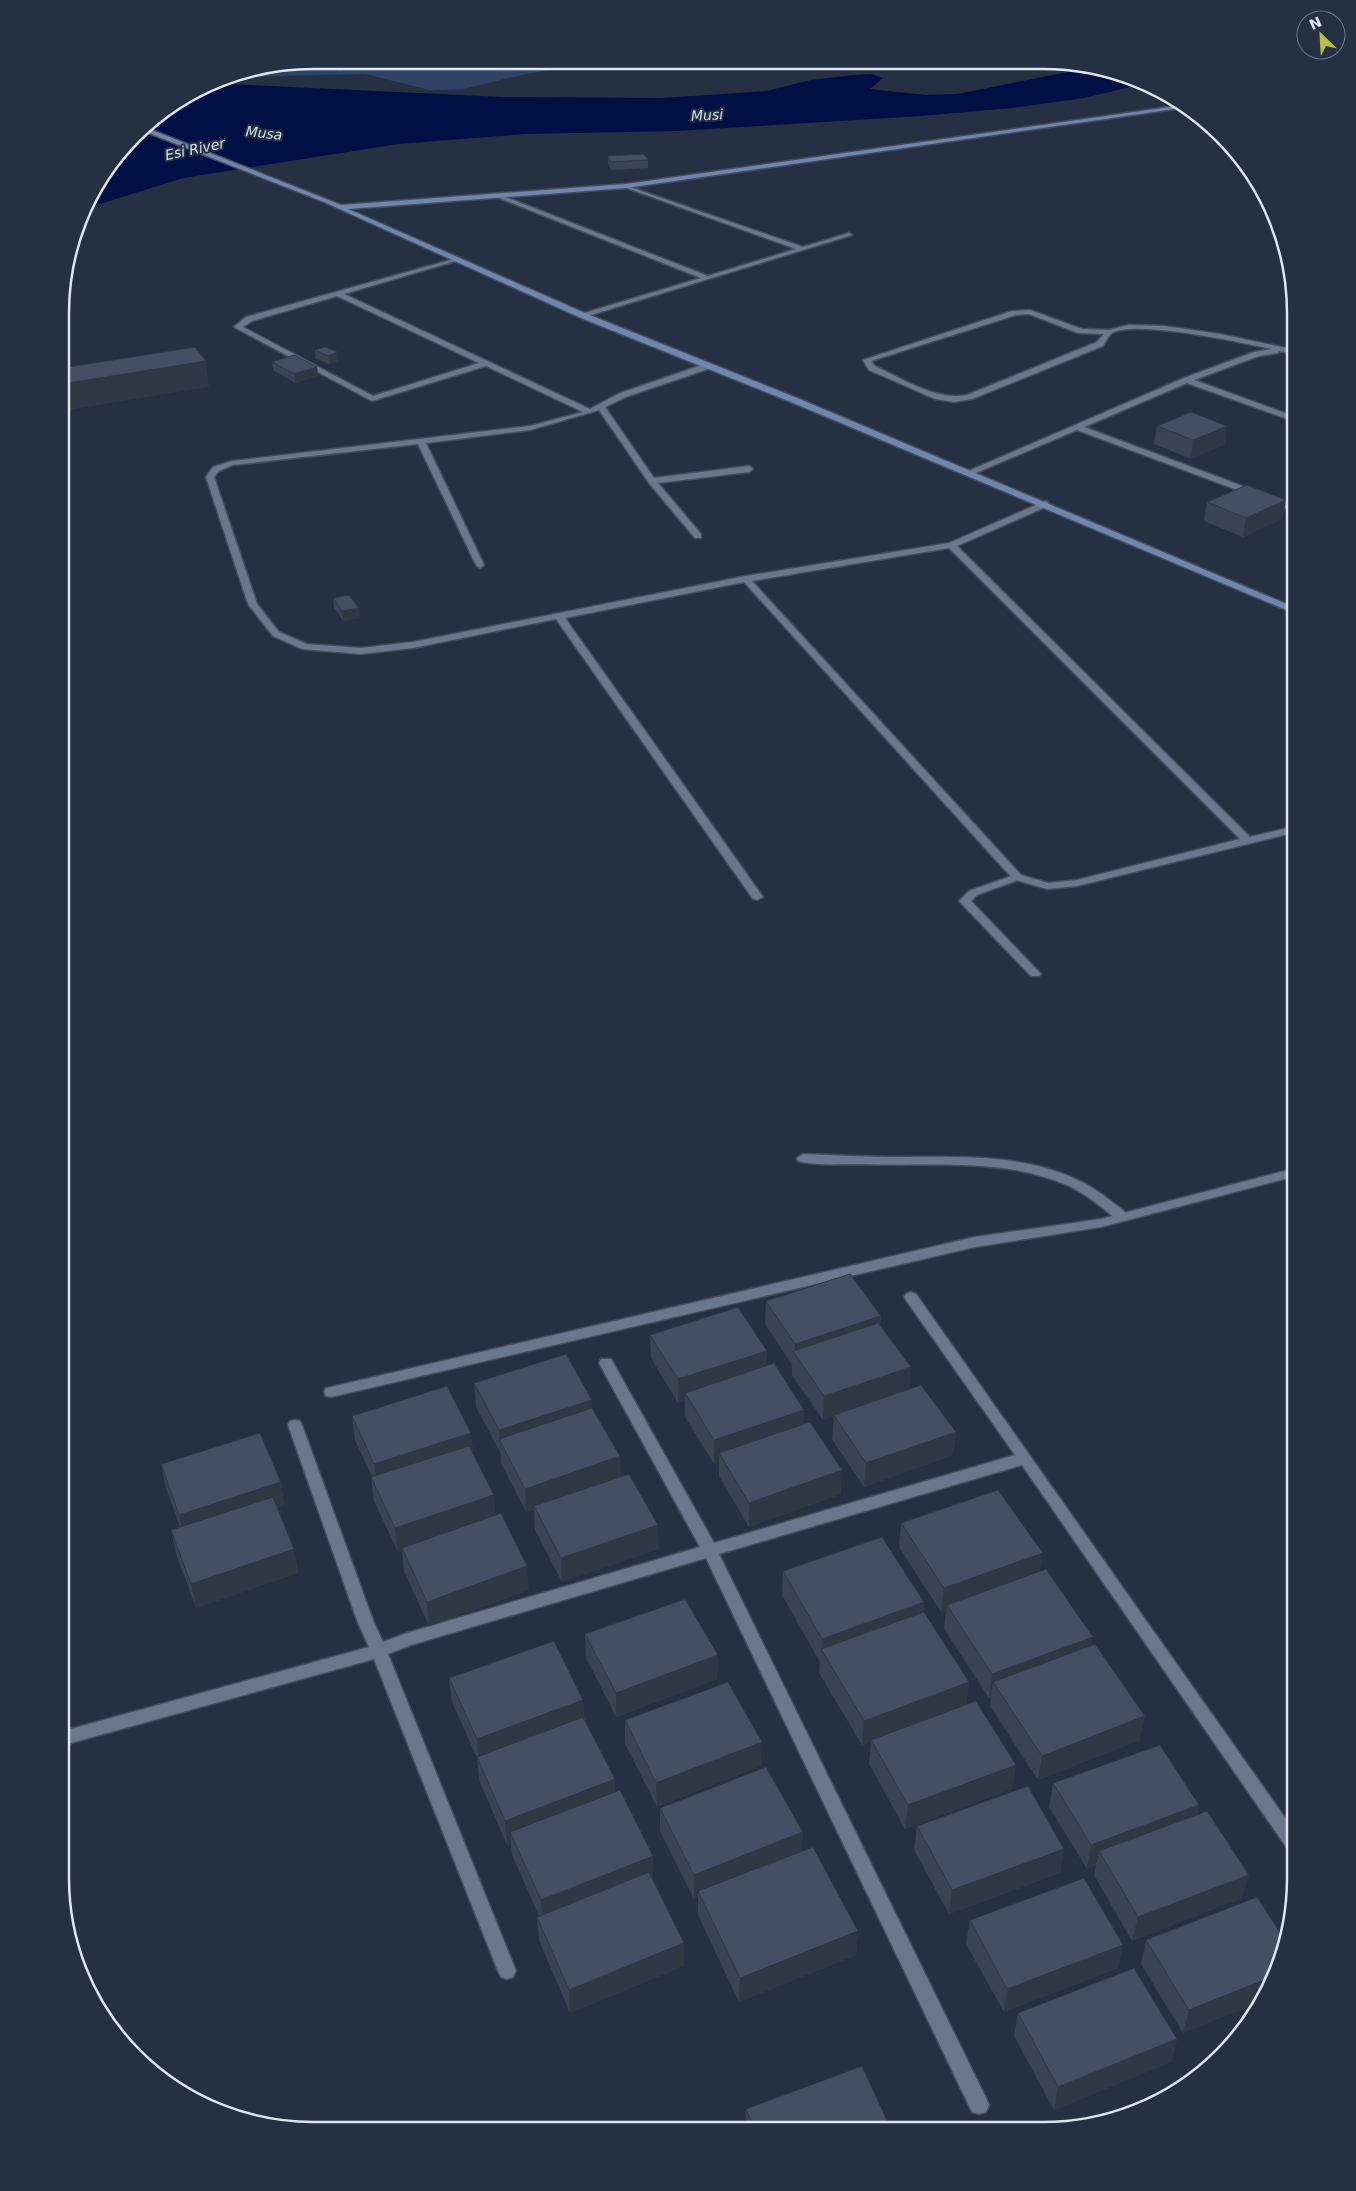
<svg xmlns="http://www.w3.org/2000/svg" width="1356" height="2191" font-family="'DejaVu Sans',sans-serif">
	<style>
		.green { fill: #304367 }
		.water { fill: #000f44 }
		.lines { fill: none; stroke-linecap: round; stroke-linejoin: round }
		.lane-casing { stroke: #454d5d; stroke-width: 3 }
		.street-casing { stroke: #454d5d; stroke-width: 3 }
		.secondary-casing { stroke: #454d5d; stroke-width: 3 }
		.lane { fill: #6b778d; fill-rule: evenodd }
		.street { fill: #6b778d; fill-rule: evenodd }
		.secondary { fill: #7086af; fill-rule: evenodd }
		.wall { fill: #3a4455 }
		.shaded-wall { fill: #303745 }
		.building { fill: #444f63; stroke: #303745 }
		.labels { text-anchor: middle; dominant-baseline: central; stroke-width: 4; stroke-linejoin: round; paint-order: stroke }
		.far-water-label { font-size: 14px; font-style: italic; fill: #d3ddef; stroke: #263043 }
		.rim { fill: none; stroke: #dee5f1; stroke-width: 2.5 }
	</style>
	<rect width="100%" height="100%" fill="#263043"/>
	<path class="green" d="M 312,60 L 626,61 L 590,63 L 522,75 L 463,89 L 430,90 L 365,74 L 226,77 Z"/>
	<path class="water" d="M 1093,67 L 1140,79 L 1147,83 L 1084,98 L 1012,108 L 921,116 L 677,131 L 525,134 L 398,144 L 183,178 L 84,209 L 86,201 L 146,123 L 209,83 L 502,97 L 662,98 L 766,91 L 811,80 L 854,75 L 871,74 L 883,78 L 870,89 L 926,95 L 957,94 Z"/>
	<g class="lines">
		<g class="lane-casing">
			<g id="lane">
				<path d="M 1017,874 L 1023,877 L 1021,879 L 977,895 L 971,901 L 1039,972 L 1041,974 L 1039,976 L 1031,976 L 959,901 L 969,891 Z"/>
				<path d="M 803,1154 C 835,1155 866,1157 898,1157 C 970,1157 1053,1152 1112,1202 C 1118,1206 1125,1211 1129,1217 L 1127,1220 L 1117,1220 C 1102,1207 1086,1194 1067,1185 C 1002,1157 928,1167 859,1164 C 840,1164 817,1166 798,1161 L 797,1158 Z"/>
			</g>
		</g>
		<g class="street-casing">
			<g id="street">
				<path d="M 333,60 L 339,60 L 342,70 L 338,70 Z"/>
				<path d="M 624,185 L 803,247 L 849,233 L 852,235 L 581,318 L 581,314 L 701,278 L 494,196 L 494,194 L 498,194 L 708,276 L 796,249 L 624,187 Z"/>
				<path d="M 454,259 L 459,260 L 344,294 L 590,409 L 620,393 L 705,364 L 711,364 L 711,368 L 626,397 L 605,407 L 654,478 L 749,466 L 753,469 L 749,472 L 658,483 L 701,534 L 701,538 L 695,538 L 649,483 L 599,410 L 530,430 L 426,443 L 484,565 L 480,568 L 476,565 L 418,444 L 233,465 L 219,471 L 214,477 L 257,604 L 279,632 L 307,644 L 361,648 L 413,642 L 746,576 L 949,543 L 1045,501 L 1048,502 L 1048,506 L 957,546 L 1250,837 L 1296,826 L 1296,832 L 1077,886 L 1047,889 L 1013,879 L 744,582 L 565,618 L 763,897 L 757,900 L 753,899 L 556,619 L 413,648 L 361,654 L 302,649 L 273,636 L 248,604 L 206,477 L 213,467 L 232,461 L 530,426 L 583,412 L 486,366 L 372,401 L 234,327 L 246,317 ZM 337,296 L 479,363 L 373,396 L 243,327 L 252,321 ZM 949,548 L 1240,839 L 1077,880 L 1048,883 L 1021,875 L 752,581 Z"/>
				<path d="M 1030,310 L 1082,329 L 1109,330 L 1128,325 L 1164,326 L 1220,334 L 1296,350 L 1296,354 L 1278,351 L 1278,353 L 1259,356 L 1194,380 L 1296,417 L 1296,422 L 1187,383 L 1084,427 L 1296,506 L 1296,512 L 1077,430 L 971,475 L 964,473 L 1184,378 L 1254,352 L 1272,349 C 1242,343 1136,319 1112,333 C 1108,336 1105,342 1103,346 L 972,399 L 954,402 L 935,399 L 869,370 L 863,360 L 1012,311 ZM 1029,314 L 1078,333 L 1104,334 L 1097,342 L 967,395 C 936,401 903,379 875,366 L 871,361 L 1016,315 Z"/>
				<path d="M 1296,1168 L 1296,1176 L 1101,1227 L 975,1247 L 331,1397 L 326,1396 L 324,1392 L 326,1388 L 331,1387 L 975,1237 L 1101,1219 Z"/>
				<path d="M 911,1292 L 916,1294 L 1295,1832 L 1295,1854 L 1289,1851 L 1022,1465 L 719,1554 L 986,2098 L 989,2105 L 986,2112 L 979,2114 L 972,2112 L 706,1558 L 411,1645 L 388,1654 L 516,1971 L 513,1977 L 507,1979 L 501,1977 L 498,1971 L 374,1659 L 60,1746 L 60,1732 L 369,1647 L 358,1623 L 288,1425 L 290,1421 L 295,1420 L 300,1421 L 302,1425 L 374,1623 L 383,1642 L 407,1633 L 700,1547 L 599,1363 L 601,1359 L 611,1359 L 714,1543 L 1015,1455 L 906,1300 L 904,1297 L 906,1294 Z"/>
			</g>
		</g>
		<g class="secondary-casing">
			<path id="secondary" d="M 1184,105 L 1188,107 L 626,188 L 348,209 L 587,314 L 797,398 L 1296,608 L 1296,614 L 791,402 L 581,318 L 324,202 L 141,130 L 144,127 L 341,205 L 626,184 Z"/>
		</g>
		<use href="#lane" class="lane"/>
		<use href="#street" class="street"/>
		<use href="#secondary" class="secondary"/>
	</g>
	<g class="wall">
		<path d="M 608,156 L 648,160 L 648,168 L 611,170 L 608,164 Z"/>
		<path d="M 325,347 L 338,361 L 329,364 L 316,359 L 315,350 Z"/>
		<path d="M 272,362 L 317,367 L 318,376 L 295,383 L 273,370 Z"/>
		<path d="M 1157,426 L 1225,444 L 1191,459 L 1154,444 Z"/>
		<path d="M 1286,500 L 1282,519 L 1243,537 L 1204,521 L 1207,502 Z"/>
		<path d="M 333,598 L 360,618 L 343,621 L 334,608 Z"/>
		<path d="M 766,1301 L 881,1316 L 880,1325 L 909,1390 L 956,1432 L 953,1455 L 864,1487 L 832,1439 L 834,1416 L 823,1420 L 792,1375 L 792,1365 L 765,1324 Z"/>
		<path d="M 650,1335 L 767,1351 L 766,1366 L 804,1424 L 841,1494 L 749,1527 L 719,1476 L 719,1463 L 714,1464 L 685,1417 L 685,1401 L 678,1403 L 651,1358 Z"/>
		<path d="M 474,1383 L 592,1409 L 621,1477 L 659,1549 L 562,1582 L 535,1530 L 534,1510 L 526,1512 L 501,1463 L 501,1454 L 476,1407 Z"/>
		<path d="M 352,1416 L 471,1433 L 473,1454 L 496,1515 L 529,1590 L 429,1626 L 404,1571 L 402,1551 L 398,1552 L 374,1501 L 371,1477 L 372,1477 L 355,1440 Z"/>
		<path d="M 161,1464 L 281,1482 L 284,1505 L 278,1508 L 294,1549 L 298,1573 L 196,1608 L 176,1554 L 171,1530 L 180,1527 L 166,1488 Z"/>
		<path d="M 901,1523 L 1040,1571 L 1092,1645 L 1140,1740 L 1038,1780 L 990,1706 L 991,1698 L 989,1698 L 944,1629 L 946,1610 L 941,1612 L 899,1547 Z"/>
		<path d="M 783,1571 L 924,1602 L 923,1612 L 969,1682 L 966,1705 L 1016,1765 L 1012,1789 L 905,1829 L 869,1764 L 871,1742 L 862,1745 L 819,1673 L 820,1662 L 782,1595 Z"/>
		<path d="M 585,1634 L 718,1655 L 717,1679 L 616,1717 L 586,1658 Z"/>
		<path d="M 449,1678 L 583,1700 L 584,1717 L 653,1880 L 684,1943 L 684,1966 L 570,2013 L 539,1940 L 537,1917 L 539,1916 L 512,1855 L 511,1844 L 507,1845 L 479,1780 L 477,1758 L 452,1702 Z"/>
		<path d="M 625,1720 L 761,1766 L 657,1807 L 625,1744 Z"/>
		<path d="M 1053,1783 L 1199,1805 L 1197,1815 L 1242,1898 L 1132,1941 L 1094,1875 L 1096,1865 L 1087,1869 L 1049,1807 Z"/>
		<path d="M 660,1808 L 803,1832 L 801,1851 L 858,1931 L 856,1955 L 739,2002 L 698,1915 L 698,1897 L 694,1899 L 660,1831 Z"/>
		<path d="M 917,1826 L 1064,1849 L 1060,1873 L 949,1914 L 914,1850 Z"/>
		<path d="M 1257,1897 L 1183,2033 L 1141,1964 L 1146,1940 Z"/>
		<path d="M 970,1920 L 1123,1945 L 1118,1968 L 1004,2012 L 966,1944 Z"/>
		<path d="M 1018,2013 L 1177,2039 L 1171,2062 L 1054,2110 L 1014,2036 Z"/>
		<path d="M 746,2109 L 892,2131 L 745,2130 Z"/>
	</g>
	<g class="shaded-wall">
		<path d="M 338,352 L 338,361 L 329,364 L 328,356 Z"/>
		<path d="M 206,361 L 209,387 L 62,411 L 62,384 Z"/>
		<path d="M 317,367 L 318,376 L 295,383 L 294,374 Z"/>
		<path d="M 1227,426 L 1225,444 L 1191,459 L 1193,440 Z"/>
		<path d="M 1286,500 L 1282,519 L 1243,537 L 1246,518 Z"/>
		<path d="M 359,608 L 360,618 L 343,621 L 342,611 Z"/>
		<path d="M 881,1316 L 879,1339 L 795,1354 L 795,1344 Z"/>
		<path d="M 767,1351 L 766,1374 L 685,1393 L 685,1401 L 678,1403 L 678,1379 Z"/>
		<path d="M 911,1367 L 909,1390 L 834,1415 L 834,1416 L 823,1420 L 824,1396 Z"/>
		<path d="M 592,1400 L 592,1424 L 499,1439 L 500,1454 L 499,1430 Z"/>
		<path d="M 804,1410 L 803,1433 L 719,1453 L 719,1463 L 714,1464 L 714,1440 Z"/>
		<path d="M 956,1432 L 953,1455 L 864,1487 L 866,1463 Z"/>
		<path d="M 471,1433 L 473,1457 L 377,1488 L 374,1464 Z"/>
		<path d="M 620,1456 L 621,1480 L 534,1506 L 534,1510 L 526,1512 L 525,1489 Z"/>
		<path d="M 842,1470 L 841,1494 L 749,1527 L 749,1503 Z"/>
		<path d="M 281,1482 L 284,1505 L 184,1539 L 179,1515 Z"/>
		<path d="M 494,1495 L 496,1519 L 402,1548 L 402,1551 L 398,1552 L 395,1528 Z"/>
		<path d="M 658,1525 L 659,1549 L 562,1582 L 561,1558 Z"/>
		<path d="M 294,1549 L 298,1573 L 196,1608 L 191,1584 Z"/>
		<path d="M 1043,1553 L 1039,1577 L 947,1605 L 946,1610 L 941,1612 L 944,1588 Z"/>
		<path d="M 527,1566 L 529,1590 L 429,1626 L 427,1602 Z"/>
		<path d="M 924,1602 L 922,1626 L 822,1650 L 822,1639 Z"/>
		<path d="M 1093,1637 L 1089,1661 L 993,1682 L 991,1698 L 989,1698 L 992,1674 Z"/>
		<path d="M 718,1655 L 717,1679 L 616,1717 L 616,1693 Z"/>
		<path d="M 969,1682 L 966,1706 L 871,1740 L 871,1742 L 862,1745 L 864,1721 Z"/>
		<path d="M 583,1700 L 584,1724 L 479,1762 L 477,1739 Z"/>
		<path d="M 1145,1716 L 1140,1740 L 1038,1780 L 1042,1756 Z"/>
		<path d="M 762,1742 L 761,1766 L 657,1807 L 656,1783 Z"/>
		<path d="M 1016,1765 L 1012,1789 L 905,1829 L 908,1805 Z"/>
		<path d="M 615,1779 L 615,1803 L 510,1832 L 511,1844 L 507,1845 L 505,1821 Z"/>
		<path d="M 1199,1805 L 1194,1829 L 1099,1851 L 1096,1865 L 1087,1869 L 1091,1845 Z"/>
		<path d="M 803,1832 L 801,1855 L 698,1891 L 698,1897 L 694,1899 L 694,1875 Z"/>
		<path d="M 1064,1849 L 1060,1873 L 949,1914 L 952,1890 Z"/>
		<path d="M 653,1856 L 653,1880 L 543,1924 L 541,1900 Z"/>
		<path d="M 1249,1875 L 1242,1898 L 1132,1941 L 1138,1917 Z"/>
		<path d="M 858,1931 L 856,1955 L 739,2002 L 740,1978 Z"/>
		<path d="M 684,1943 L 684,1966 L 570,2013 L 569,1990 Z"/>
		<path d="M 1123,1945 L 1118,1968 L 1004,2012 L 1007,1989 Z"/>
		<path d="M 1277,1975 L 1261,2002 L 1183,2033 L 1189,2010 Z"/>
		<path d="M 1177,2039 L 1171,2062 L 1054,2110 L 1058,2087 Z"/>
	</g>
	<g class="building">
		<path d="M 644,154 L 648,160 L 611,162 L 608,156 Z"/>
		<path d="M 195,347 L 206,361 L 62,384 L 62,368 Z"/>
		<path d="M 325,347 L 338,352 L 328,356 L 315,350 Z"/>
		<path d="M 294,355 L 317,367 L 294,374 L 272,362 Z"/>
		<path d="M 1191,412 L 1227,426 L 1193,440 L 1157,426 Z"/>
		<path d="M 1247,485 L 1286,500 L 1246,518 L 1207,502 Z"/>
		<path d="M 349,595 L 359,608 L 342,611 L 333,598 Z"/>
		<path d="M 850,1274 L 881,1316 L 795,1344 L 766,1301 Z"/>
		<path d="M 738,1307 L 767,1351 L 678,1379 L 650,1335 Z"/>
		<path d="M 878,1323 L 911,1367 L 824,1396 L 793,1351 Z"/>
		<path d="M 566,1354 L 592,1400 L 499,1430 L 474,1383 Z"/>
		<path d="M 774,1363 L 804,1410 L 714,1440 L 685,1393 Z"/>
		<path d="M 921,1385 L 956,1432 L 866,1463 L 834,1415 Z"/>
		<path d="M 447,1386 L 471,1433 L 374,1464 L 352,1416 Z"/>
		<path d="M 592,1408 L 620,1456 L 525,1489 L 499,1439 Z"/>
		<path d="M 810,1422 L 842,1470 L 749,1503 L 719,1453 Z"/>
		<path d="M 260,1433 L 281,1482 L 179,1515 L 161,1464 Z"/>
		<path d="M 469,1446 L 494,1495 L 395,1528 L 371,1477 Z"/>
		<path d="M 629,1474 L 658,1525 L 561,1558 L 534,1506 Z"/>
		<path d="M 998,1490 L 1043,1553 L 944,1588 L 901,1523 Z"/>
		<path d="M 273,1497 L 294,1549 L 191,1584 L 171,1530 Z"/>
		<path d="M 501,1513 L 527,1566 L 427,1602 L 402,1548 Z"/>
		<path d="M 882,1537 L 924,1602 L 822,1639 L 783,1571 Z"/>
		<path d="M 1046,1569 L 1093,1637 L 992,1674 L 947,1605 Z"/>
		<path d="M 685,1599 L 718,1655 L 616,1693 L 585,1634 Z"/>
		<path d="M 924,1612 L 969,1682 L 864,1721 L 821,1649 Z"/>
		<path d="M 554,1641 L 583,1700 L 477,1739 L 449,1678 Z"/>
		<path d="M 1095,1644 L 1145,1716 L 1042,1756 L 993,1682 Z"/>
		<path d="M 728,1682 L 762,1742 L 656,1783 L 625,1720 Z"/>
		<path d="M 976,1701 L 1016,1765 L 908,1805 L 871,1740 Z"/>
		<path d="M 583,1717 L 615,1779 L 505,1821 L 477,1757 Z"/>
		<path d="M 1160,1745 L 1199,1805 L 1091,1845 L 1053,1783 Z"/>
		<path d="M 766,1767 L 803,1832 L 694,1875 L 660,1808 Z"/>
		<path d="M 1028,1786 L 1064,1849 L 952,1890 L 917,1826 Z"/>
		<path d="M 620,1790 L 653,1856 L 541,1900 L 510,1832 Z"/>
		<path d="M 1207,1811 L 1249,1875 L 1138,1917 L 1099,1851 Z"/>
		<path d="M 813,1847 L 858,1931 L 740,1978 L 698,1891 Z"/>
		<path d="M 649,1872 L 684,1943 L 569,1990 L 537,1917 Z"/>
		<path d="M 1084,1878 L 1123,1945 L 1007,1989 L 970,1920 Z"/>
		<path d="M 1257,1897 L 1285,1940 L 1277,1975 L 1189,2010 L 1146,1940 Z"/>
		<path d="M 1134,1968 L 1177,2039 L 1058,2087 L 1018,2013 Z"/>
		<path d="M 862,2066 L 892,2131 L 755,2130 L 746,2109 Z"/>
	</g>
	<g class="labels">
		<g class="far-water-label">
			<text transform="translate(707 115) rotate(-3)">Musi</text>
			<text transform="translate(264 133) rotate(6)">Musa</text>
			<text transform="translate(195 149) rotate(-12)">Esi River</text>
		</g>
	</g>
	<path d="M0 0H1356V2191H0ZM313 69H1043A244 244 0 0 1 1287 313V1878A244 244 0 0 1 1043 2122H313A244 244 0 0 1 69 1878V313A244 244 0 0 1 313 69Z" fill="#263043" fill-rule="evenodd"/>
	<path class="rim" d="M313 69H1043A244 244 0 0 1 1287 313V1878A244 244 0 0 1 1043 2122H313A244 244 0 0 1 69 1878V313A244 244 0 0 1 313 69Z"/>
	<g transform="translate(1321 35) rotate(335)"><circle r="24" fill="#263043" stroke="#707889"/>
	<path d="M0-4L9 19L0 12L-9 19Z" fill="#bac046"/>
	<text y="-8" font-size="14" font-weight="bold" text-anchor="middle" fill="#dee5f1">N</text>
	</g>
</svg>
